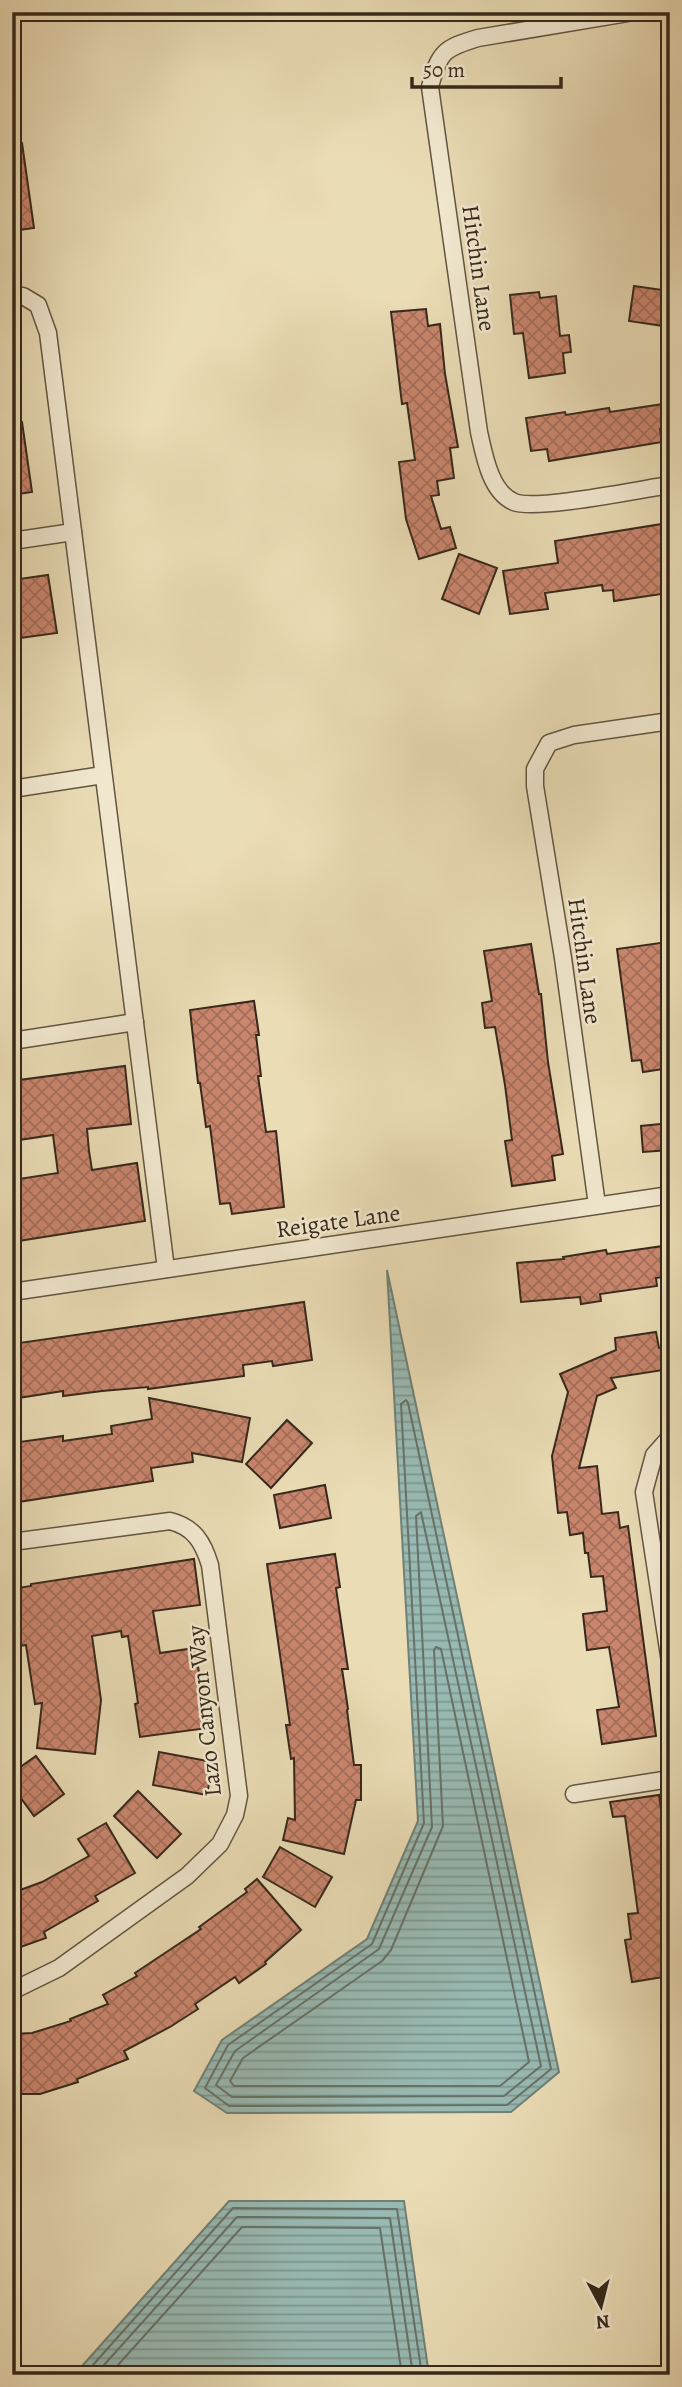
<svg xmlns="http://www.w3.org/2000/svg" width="682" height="2387" font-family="Alegreya,serif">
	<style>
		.water { fill: url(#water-rules); stroke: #718076; stroke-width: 2 }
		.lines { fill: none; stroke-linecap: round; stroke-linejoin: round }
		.shore { stroke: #677167; stroke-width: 2 }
		.building { fill: url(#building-cross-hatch); stroke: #36281b; stroke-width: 2 }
		.street-casing { stroke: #635542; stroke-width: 19 }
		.street { stroke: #f1e8cf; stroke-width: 16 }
		.labels { text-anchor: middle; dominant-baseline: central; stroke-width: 5; stroke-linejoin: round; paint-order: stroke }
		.street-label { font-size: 24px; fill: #36281b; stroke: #f1e8cf }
	</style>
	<defs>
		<pattern id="water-rules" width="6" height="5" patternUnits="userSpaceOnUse" patternTransform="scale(1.75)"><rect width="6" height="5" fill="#98bab3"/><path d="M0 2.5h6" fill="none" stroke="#7d9791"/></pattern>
		<pattern id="building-cross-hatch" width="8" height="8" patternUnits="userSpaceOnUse" patternTransform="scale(1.75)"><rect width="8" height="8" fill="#ca866e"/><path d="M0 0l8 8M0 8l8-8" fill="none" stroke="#a56e5a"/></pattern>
	</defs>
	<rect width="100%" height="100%" fill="#eadcb5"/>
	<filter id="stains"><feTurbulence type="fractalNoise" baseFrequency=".00286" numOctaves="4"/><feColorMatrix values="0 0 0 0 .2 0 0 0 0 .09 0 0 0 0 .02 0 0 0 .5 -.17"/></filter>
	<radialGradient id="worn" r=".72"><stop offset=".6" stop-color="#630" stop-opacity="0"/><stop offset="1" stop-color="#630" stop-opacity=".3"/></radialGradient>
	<g class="water">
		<path d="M 387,1270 L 559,2072 L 511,2112 L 227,2113 L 194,2091 L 222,2040 L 367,1939 L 418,1821 Z"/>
		<path d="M 229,2201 L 404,2201 L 429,2375 L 74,2375 Z"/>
	</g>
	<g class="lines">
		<g class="shore">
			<path d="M 406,1400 L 408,1403 L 551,2069 L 507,2105 L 229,2106 L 205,2088 L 228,2045 L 372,1944 L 424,1823 L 401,1404 Z"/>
			<path d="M 421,1512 L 541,2066 L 504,2096 L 232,2097 L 216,2085 L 235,2051 L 379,1949 L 432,1827 L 416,1516 Z"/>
			<path d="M 436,1647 L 441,1649 L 529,2062 L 500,2086 L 234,2086 L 230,2081 L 243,2058 L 382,1961 L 391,1950 L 443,1826 L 434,1650 Z"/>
			<path d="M 84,2375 L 233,2208 L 397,2209 L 422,2375"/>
			<path d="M 95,2375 L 237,2217 L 390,2218 L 413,2375"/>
			<path d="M 109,2375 L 242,2227 L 380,2228 L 402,2375"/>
		</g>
	</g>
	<g class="building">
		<path d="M 22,143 L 34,228 L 12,231 L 12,144 Z"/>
		<path d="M 634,286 L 670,291 L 670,327 L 629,321 Z"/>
		<path d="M 539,292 L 540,298 L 556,296 L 560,336 L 569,335 L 571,352 L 563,353 L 565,373 L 529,378 L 523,333 L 514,334 L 510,295 Z"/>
		<path d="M 426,309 L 428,326 L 440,324 L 445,374 L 458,447 L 450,448 L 454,478 L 437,481 L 439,495 L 431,496 L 441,529 L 450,527 L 456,548 L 419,559 L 406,519 L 399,462 L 415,460 L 407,403 L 402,404 L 391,312 Z"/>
		<path d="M 670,403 L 670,428 L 660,429 L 662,442 L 549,461 L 547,449 L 531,451 L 526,418 L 565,412 L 566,415 L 609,408 L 610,412 Z"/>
		<path d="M 22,422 L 32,492 L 12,495 L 12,423 Z"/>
		<path d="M 662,524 L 663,532 L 670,531 L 670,580 L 666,581 L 668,593 L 614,601 L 613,590 L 603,591 L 602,585 L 545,593 L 548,609 L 510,614 L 503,571 L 558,563 L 555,541 Z"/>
		<path d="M 459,554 L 497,568 L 479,614 L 442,599 Z"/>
		<path d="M 48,575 L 57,633 L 12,639 L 12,580 Z"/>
		<path d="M 667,942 L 670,959 L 670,1068 L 643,1072 L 641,1060 L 632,1061 L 617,949 Z"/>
		<path d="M 531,944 L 539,994 L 541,994 L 548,1062 L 563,1154 L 552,1156 L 555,1180 L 512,1186 L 505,1141 L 512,1140 L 505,1085 L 495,1027 L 485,1028 L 482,1003 L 492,1001 L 484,951 Z"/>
		<path d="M 254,1001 L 259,1035 L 256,1035 L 261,1076 L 258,1076 L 266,1132 L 276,1131 L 284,1207 L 232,1214 L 230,1203 L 220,1204 L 210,1126 L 206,1127 L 200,1083 L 198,1083 L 190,1010 Z"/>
		<path d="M 125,1066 L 131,1124 L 87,1129 L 89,1151 L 92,1170 L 137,1163 L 145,1221 L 12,1242 L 12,1180 L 58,1173 L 53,1135 L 12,1141 L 12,1081 Z"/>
		<path d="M 670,1123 L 670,1150 L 643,1152 L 641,1126 Z"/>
		<path d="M 670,1245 L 670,1276 L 656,1278 L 657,1286 L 600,1294 L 601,1301 L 581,1304 L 580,1297 L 521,1302 L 517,1263 L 564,1259 L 563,1257 L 606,1250 L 607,1254 Z"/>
		<path d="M 304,1302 L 312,1360 L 273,1366 L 272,1361 L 243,1365 L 244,1376 L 148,1389 L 148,1387 L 102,1391 L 63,1396 L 63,1391 L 12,1399 L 12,1344 Z"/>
		<path d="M 656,1332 L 659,1348 L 670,1347 L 670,1369 L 611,1378 L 616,1388 L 597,1396 L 579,1468 L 597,1466 L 602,1514 L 618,1512 L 620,1528 L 628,1526 L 656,1736 L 602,1744 L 597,1710 L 619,1707 L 609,1647 L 587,1650 L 583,1614 L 607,1611 L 603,1576 L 591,1577 L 588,1553 L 585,1553 L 583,1533 L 570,1535 L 567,1512 L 558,1513 L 552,1456 L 568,1392 L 560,1374 L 616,1350 L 615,1338 Z"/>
		<path d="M 149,1398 L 250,1418 L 242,1462 L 192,1453 L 193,1462 L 151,1468 L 153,1481 L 12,1503 L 12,1443 L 63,1436 L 63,1441 L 112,1434 L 111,1426 L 152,1419 Z"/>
		<path d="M 287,1420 L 312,1443 L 271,1488 L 246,1464 Z"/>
		<path d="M 325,1485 L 331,1518 L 280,1528 L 274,1495 Z"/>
		<path d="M 335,1554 L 340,1587 L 336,1588 L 348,1669 L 342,1669 L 348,1709 L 347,1710 L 354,1765 L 361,1765 L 361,1800 L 356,1800 L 344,1854 L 283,1840 L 288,1818 L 295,1820 L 294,1758 L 291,1759 L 286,1725 L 290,1725 L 267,1564 Z"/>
		<path d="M 194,1559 L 200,1605 L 153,1611 L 160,1653 L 195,1648 L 208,1728 L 140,1737 L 135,1704 L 138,1703 L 128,1636 L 122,1637 L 121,1631 L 92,1636 L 101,1700 L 95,1754 L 37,1748 L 42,1703 L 35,1704 L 26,1645 L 12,1647 L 12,1589 L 31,1586 L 31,1584 Z"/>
		<path d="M 159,1752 L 213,1762 L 207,1795 L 153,1785 Z"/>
		<path d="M 36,1756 L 64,1794 L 34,1816 L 12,1786 L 12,1773 Z"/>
		<path d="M 138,1791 L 181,1834 L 157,1858 L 114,1816 Z"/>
		<path d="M 659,1795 L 661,1809 L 668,1808 L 670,1824 L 670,1976 L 632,1982 L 625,1940 L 631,1939 L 628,1914 L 638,1913 L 625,1816 L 613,1817 L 610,1802 Z"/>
		<path d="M 106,1823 L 135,1873 L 95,1896 L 98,1901 L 44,1932 L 46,1938 L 15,1949 L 12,1941 L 12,1893 L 42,1882 L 89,1856 L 78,1839 Z"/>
		<path d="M 280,1847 L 332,1877 L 315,1907 L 263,1877 Z"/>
		<path d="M 257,1879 L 301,1930 L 265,1962 L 266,1964 L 239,1983 L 235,1977 L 195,2004 L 198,2009 L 170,2027 L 124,2051 L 128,2059 L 77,2079 L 78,2082 L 40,2094 L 12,2094 L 12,2034 L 32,2033 L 71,2021 L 70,2019 L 108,2004 L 103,1995 L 137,1976 L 135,1973 L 201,1929 L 199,1927 L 247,1892 L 245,1889 Z"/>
	</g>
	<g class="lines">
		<g class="street-casing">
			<g id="street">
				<path d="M 634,12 L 478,38 C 444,48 439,52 430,87 L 479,432 C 484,454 490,492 514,502 C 536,511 641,489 670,485"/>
				<path d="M 12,294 L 23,296 L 38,305 L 48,333 L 166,1269"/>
				<path d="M 12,541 L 73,532"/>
				<path d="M 12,789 L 103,775"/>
				<path d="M 12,1041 L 135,1022"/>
				<path d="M 597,1205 L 563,958 L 535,786 L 535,769 L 549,743 L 574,735 L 670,721"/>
				<path d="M 12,1292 L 670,1195"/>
				<path d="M 670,1437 L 654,1455 L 644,1492 L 670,1662"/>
				<path d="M 12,1542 L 170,1521 C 194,1527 203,1542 210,1565 L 239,1796 L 235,1815 L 220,1844 L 187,1876 L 59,1968 L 12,1991"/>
				<path d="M 574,1794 L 670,1779"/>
			</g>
		</g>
		<use href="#street" class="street"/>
	</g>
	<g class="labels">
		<g class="street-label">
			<text transform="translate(479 268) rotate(82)">Hitchin Lane</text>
			<text transform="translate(585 961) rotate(82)">Hitchin Lane</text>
			<text transform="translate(338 1221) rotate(-8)">Reigate Lane</text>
			<text transform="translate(204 1711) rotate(-96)">Lazo Canyon Way</text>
		</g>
	</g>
	<rect width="682" height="2387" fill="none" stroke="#eadcb5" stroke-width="42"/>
	<rect x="14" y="14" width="654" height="2359" fill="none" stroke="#36281b" stroke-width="3.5"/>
	<rect x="21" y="21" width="640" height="2345" fill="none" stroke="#36281b" stroke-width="2"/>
	<g transform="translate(601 2306) rotate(173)" stroke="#f1e8cf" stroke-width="5" paint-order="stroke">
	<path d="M0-5L12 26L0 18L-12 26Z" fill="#36281b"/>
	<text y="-10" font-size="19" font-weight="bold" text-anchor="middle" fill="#36281b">N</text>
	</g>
	<path d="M412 77v10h149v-10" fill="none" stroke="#36281b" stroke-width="3.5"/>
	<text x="423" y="77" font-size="21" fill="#36281b" stroke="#f1e8cf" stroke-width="5" paint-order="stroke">50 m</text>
	<rect width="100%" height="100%" filter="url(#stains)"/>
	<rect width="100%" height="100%" fill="url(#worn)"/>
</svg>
